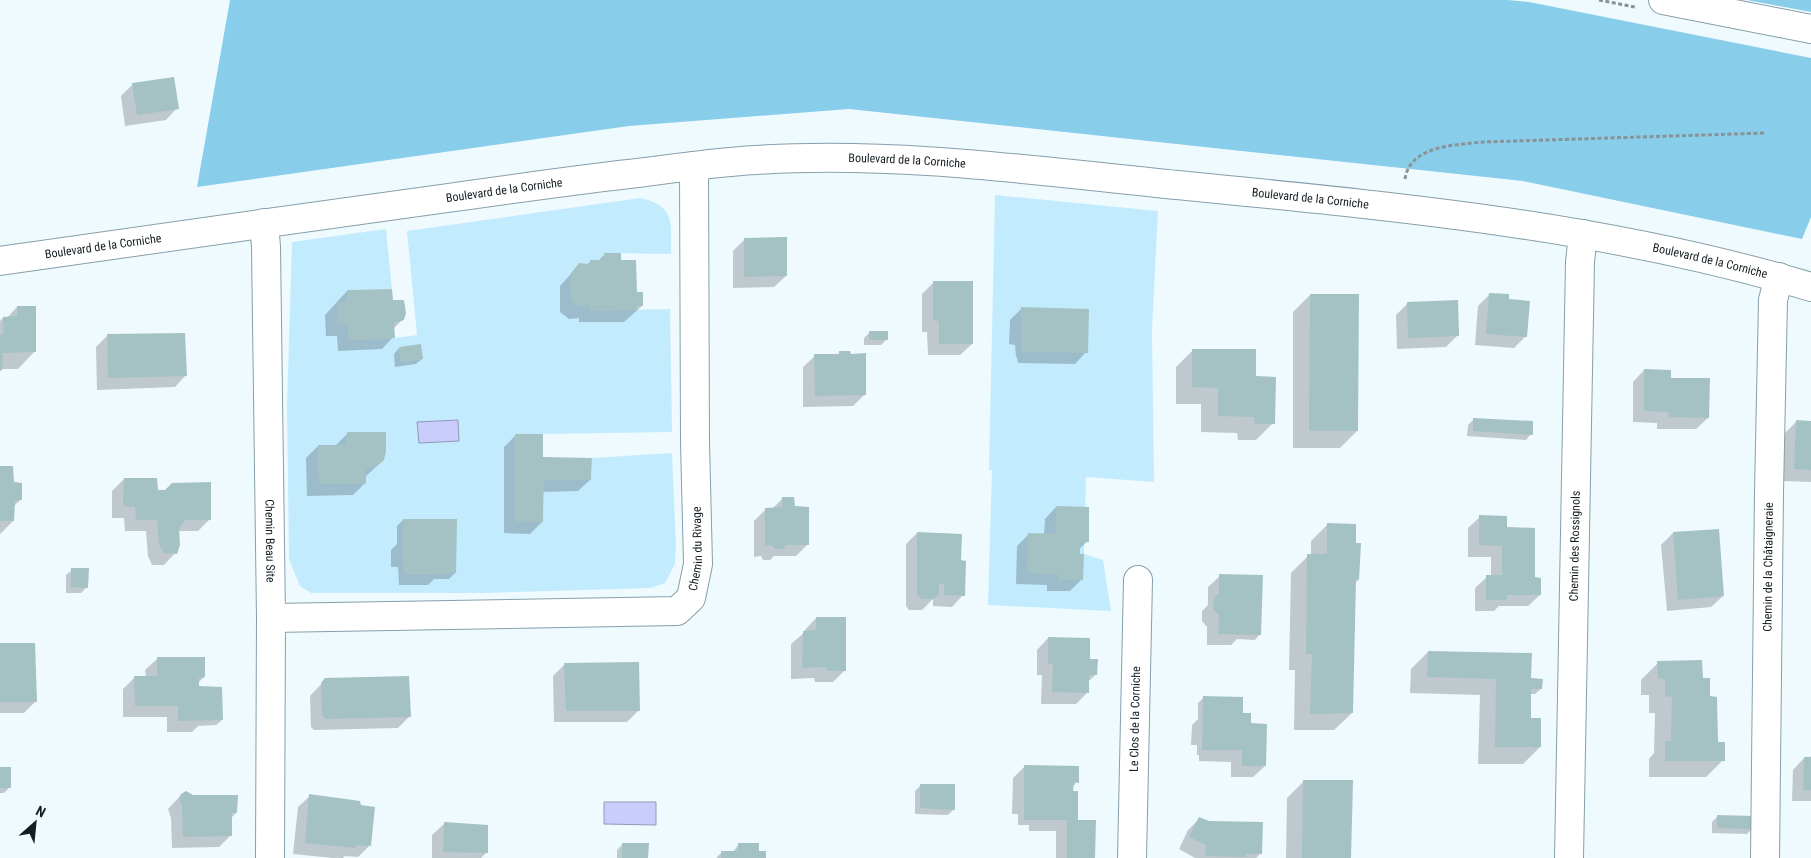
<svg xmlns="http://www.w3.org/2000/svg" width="1811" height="858" font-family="'Roboto Condensed',sans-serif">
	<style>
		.green { fill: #c3ebfe; fill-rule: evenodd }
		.forest { fill: #88cdea }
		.water { fill: #caccfb; stroke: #9398ba }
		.shadow { fill: #0003 }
		.building { fill: #a4c2c3 }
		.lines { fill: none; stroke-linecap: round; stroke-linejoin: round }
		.minor-casing { stroke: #869fab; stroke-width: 30 }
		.path { stroke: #889397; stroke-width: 3; stroke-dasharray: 4 2.5; stroke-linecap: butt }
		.minor { stroke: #fff; stroke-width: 28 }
		.labels { text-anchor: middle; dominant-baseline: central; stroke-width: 4; stroke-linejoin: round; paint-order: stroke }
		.street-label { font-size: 12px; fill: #141e22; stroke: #effaff }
	</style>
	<rect width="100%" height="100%" fill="#effaff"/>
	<g class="green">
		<path d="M 995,195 L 1158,211 L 1152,330 L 1154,482 L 1086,477 L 1084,554 L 1103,560 L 1111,611 L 988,605 L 992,470 L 989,470 Z"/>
		<path d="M 640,198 C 676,206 671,223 671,254 L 605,253 L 604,260 L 591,260 L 590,264 L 579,263 L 571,273 L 571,300 L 581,307 L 590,307 L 591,311 L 670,309 L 672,432 L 543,434 L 516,522 L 543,522 L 544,480 L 591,480 L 592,458 L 672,453 L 676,544 L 675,564 L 665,583 L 651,588 L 484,593 L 311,593 L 300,586 L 289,559 L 287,406 L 292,242 L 386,229 L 392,289 L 347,290 L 347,302 L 337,302 L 337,325 L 348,325 L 349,340 L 395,338 L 417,335 L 407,231 ZM 421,345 L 423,359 L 401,362 L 399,347 ZM 318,445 L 346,445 L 386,452 C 383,464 377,467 366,468 L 366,484 L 319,484 ZM 403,519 L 456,519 L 456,573 L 404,574 Z"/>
	</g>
	<g class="forest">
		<path d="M 230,0 L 1508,0 L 1529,2 L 1811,58 L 1811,217 L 1802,239 L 1523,181 L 849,109 L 629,126 L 197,187 Z"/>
		<path d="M 1747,0 L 1811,0 L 1811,12 Z"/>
	</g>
	<g class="water">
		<path d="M 458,420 L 459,441 L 419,443 L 417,422 Z"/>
		<path d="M 604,802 L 656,802 L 656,825 L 604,824 Z"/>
	</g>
	<g class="shadow">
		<path d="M 133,84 L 177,108 L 166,120 L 125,126 L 121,96 Z"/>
		<path d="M 745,239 L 786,276 L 774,287 L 733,288 L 733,251 Z"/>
		<path d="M 605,254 L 620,261 L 642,306 L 624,322 L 579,322 L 579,318 L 569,319 L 560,312 L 560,286 L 579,265 L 587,265 L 591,261 L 598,261 Z"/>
		<path d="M 934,282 L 972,344 L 960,355 L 928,355 L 927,332 L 922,332 L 922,294 Z"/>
		<path d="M 347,291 L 392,301 L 404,318 L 393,329 L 393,337 L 382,349 L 338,351 L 337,336 L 326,336 L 325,315 Z"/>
		<path d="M 1490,294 L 1526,336 L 1514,348 L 1475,345 L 1478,306 Z"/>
		<path d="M 1310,295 L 1357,431 L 1340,448 L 1293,448 L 1293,312 Z"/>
		<path d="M 1408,303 L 1457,336 L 1446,347 L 1397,349 L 1396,315 Z"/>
		<path d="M 17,307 L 35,351 L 18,369 L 1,369 L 0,371 L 0,321 L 3,318 L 7,318 Z"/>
		<path d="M 1022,308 L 1086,352 L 1075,364 L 1018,363 L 1017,357 L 1016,357 L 1015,345 L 1009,344 L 1010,320 Z"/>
		<path d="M 870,332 L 887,339 L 881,345 L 864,345 L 864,338 Z"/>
		<path d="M 107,336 L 186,375 L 175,387 L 97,390 L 96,347 Z"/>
		<path d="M 399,348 L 422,359 L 416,364 L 395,367 L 394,354 Z"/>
		<path d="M 1193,350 L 1255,377 L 1273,423 L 1256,440 L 1238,440 L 1237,433 L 1201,432 L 1201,404 L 1176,404 L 1176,367 Z"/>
		<path d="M 840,352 L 865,394 L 853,406 L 803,407 L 803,367 L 815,356 L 837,355 Z"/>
		<path d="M 1644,370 L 1670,379 L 1708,418 L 1696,429 L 1657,429 L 1657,423 L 1633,422 L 1633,382 Z"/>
		<path d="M 1474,419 L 1531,434 L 1526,440 L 1467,436 L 1468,425 Z"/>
		<path d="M 1797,421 L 1811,422 L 1811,482 L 1783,481 L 1785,433 Z"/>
		<path d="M 348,433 L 381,462 L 365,477 L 365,483 L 353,495 L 307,496 L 306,458 L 318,446 L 336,445 Z"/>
		<path d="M 516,435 L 542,458 L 590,480 L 578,491 L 542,492 L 542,522 L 530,534 L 504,533 L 504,447 Z"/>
		<path d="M 0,467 L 13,483 L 20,500 L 13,507 L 13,521 L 0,534 Z"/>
		<path d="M 124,479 L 157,491 L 165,491 L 210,519 L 198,531 L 178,531 L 175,553 L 164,565 L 152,565 L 148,556 L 146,531 L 125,531 L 124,518 L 112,518 L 112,491 Z"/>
		<path d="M 783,498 L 794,508 L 808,544 L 796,556 L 774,556 L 770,560 L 763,560 L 761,556 L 754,557 L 754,521 L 766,509 L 772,509 Z"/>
		<path d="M 1056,507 L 1088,541 L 1078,550 L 1082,579 L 1070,591 L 1047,591 L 1047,585 L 1016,584 L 1017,546 L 1029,534 L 1044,535 L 1045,519 Z"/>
		<path d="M 1480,517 L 1505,528 L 1534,578 L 1540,595 L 1528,606 L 1499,606 L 1494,611 L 1475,611 L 1475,588 L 1487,577 L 1491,577 L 1491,557 L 1468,557 L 1468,528 Z"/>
		<path d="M 403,520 L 455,573 L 449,579 L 434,579 L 428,585 L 399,585 L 398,567 L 391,567 L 391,550 L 397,544 L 397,526 Z"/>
		<path d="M 1328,524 L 1355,544 L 1358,580 L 1355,583 L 1352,713 L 1334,730 L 1294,730 L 1295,670 L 1289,670 L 1291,573 L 1308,556 L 1311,556 L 1311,541 Z"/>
		<path d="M 917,533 L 960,562 L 963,595 L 952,607 L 933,606 L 933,599 L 922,610 L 909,610 L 906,606 L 906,544 Z"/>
		<path d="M 1673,533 L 1723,596 L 1711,607 L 1667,611 L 1661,545 Z"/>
		<path d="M 72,570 L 87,587 L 81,593 L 66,593 L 66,575 Z"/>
		<path d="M 1220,576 L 1260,634 L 1255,640 L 1237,639 L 1231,645 L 1207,645 L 1207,627 L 1202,621 L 1202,611 L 1208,605 L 1208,587 Z"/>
		<path d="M 816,618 L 845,670 L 833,682 L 815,682 L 814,678 L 791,679 L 791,644 L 805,632 L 805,630 Z"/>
		<path d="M 1048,638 L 1088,662 L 1096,674 L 1090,680 L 1088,680 L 1088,692 L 1076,704 L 1041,704 L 1042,675 L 1037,675 L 1037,650 Z"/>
		<path d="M 0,645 L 36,701 L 24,713 L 0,713 Z"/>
		<path d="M 1428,652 L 1530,679 L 1541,689 L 1535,694 L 1530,694 L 1529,719 L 1540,747 L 1523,764 L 1478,764 L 1480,695 L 1410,693 L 1411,669 Z"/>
		<path d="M 157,659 L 204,677 L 198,683 L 198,688 L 222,720 L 216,725 L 198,726 L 192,732 L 167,732 L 167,717 L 123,717 L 123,689 L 135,677 L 146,677 L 145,670 Z"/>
		<path d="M 1658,663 L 1702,679 L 1709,698 L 1716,743 L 1723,760 L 1706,777 L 1649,777 L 1649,759 L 1654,753 L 1655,713 L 1649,713 L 1649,695 L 1641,695 L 1641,680 Z"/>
		<path d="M 565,664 L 639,710 L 627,722 L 554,722 L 553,676 Z"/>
		<path d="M 326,679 L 410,716 L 398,728 L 314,730 L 311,727 L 310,696 Z"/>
		<path d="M 1204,697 L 1242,714 L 1250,724 L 1265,766 L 1253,777 L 1231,777 L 1231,762 L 1199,761 L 1199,755 L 1197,755 L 1197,745 L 1191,745 L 1192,725 L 1198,719 L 1198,703 Z"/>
		<path d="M 1811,756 L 1811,801 L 1792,801 L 1793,770 L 1804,758 L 1809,758 Z"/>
		<path d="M 1025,766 L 1077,782 L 1072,787 L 1077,821 L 1094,858 L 1056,858 L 1056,831 L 1029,831 L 1029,825 L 1018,825 L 1018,814 L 1012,814 L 1013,778 Z"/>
		<path d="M 0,769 L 10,787 L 4,793 L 0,793 Z"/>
		<path d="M 1304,781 L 1350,858 L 1286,858 L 1287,798 Z"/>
		<path d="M 921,785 L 954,809 L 948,815 L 915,814 L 915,791 Z"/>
		<path d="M 181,795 L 236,813 L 231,818 L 231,835 L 219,847 L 172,848 L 171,818 L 168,809 Z"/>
		<path d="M 310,796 L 369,846 L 358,857 L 345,856 L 343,858 L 333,858 L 293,854 L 298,807 Z"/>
		<path d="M 1718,816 L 1753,828 L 1747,834 L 1712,833 L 1712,822 Z"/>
		<path d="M 1200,818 L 1261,853 L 1256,858 L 1195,858 L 1179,849 L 1188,830 Z"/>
		<path d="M 444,824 L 486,853 L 481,858 L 432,858 L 432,835 Z"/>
		<path d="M 623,844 L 647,858 L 617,858 L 617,850 Z"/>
		<path d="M 739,844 L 758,850 L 765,858 L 716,858 L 722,852 L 733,852 Z"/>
	</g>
	<g class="building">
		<path d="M 174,77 L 179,109 L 137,115 L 132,83 Z"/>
		<path d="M 787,237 L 787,276 L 744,277 L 744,238 Z"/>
		<path d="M 604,253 L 621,253 L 621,260 L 636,260 L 637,292 L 643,292 L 643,306 L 637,306 L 637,310 L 590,311 L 590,307 L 581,307 L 571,301 L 571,273 L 579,263 L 590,264 L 590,260 L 604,260 Z"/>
		<path d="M 933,281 L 973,281 L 973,344 L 939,344 L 939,321 L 933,320 Z"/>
		<path d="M 392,289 L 393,300 L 404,300 L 406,313 L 404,320 L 394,323 L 395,338 L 349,340 L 348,325 L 337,325 L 337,302 L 347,302 L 347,290 Z"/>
		<path d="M 1489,293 L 1509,294 L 1509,299 L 1530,301 L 1527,337 L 1486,334 Z"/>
		<path d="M 1310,294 L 1359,294 L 1358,431 L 1309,431 Z"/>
		<path d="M 1458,300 L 1459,336 L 1408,338 L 1407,302 Z"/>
		<path d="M 17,306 L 36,306 L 36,352 L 3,353 L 2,370 L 0,371 L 0,334 L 3,334 L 3,317 L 17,316 Z"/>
		<path d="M 1021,307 L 1089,309 L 1088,353 L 1021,352 Z"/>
		<rect x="869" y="331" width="19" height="9"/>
		<path d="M 185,333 L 187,376 L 108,378 L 107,334 Z"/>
		<path d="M 421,344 L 423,359 L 401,362 L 399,347 Z"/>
		<path d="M 1192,349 L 1256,349 L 1256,376 L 1276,377 L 1275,424 L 1255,424 L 1254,417 L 1218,416 L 1218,388 L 1192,387 Z"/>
		<path d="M 839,351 L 850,351 L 851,354 L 866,353 L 866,395 L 815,396 L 814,354 L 839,354 Z"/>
		<path d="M 1644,369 L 1671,370 L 1671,378 L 1710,378 L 1709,418 L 1669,417 L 1668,412 L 1644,411 Z"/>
		<path d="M 1473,418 L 1533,421 L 1533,435 L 1473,431 Z"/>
		<path d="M 1796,420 L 1811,421 L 1811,470 L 1794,469 Z"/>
		<path d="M 347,432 L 386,432 L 386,452 L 384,460 L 376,467 L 366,468 L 366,484 L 319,484 L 318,445 L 346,445 Z"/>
		<path d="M 515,434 L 543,434 L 543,457 L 592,458 L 591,480 L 544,480 L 543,522 L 515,522 Z"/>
		<path d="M 0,466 L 13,466 L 14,482 L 22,483 L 22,500 L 15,501 L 14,521 L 0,521 Z"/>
		<path d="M 124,478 L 157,478 L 158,490 L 165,490 L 172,483 L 211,482 L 211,520 L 185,520 L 179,528 L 180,545 L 177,554 L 164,553 L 159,544 L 157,520 L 136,520 L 135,507 L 123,506 Z"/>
		<path d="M 782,497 L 794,497 L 795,506 L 809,507 L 809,545 L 786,545 L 783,549 L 775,549 L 772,545 L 765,546 L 765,508 L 782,507 Z"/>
		<path d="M 1056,506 L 1089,507 L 1089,542 L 1080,542 L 1080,554 L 1084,554 L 1083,580 L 1058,580 L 1058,574 L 1027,573 L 1028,533 L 1055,534 Z"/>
		<path d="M 1479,515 L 1507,516 L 1507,527 L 1535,528 L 1535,577 L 1541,578 L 1541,595 L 1507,595 L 1507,600 L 1486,600 L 1486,575 L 1502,575 L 1502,546 L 1479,545 Z"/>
		<path d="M 403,519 L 457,519 L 456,573 L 404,574 Z"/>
		<path d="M 1327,523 L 1356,524 L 1356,543 L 1361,543 L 1359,580 L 1356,579 L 1353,713 L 1310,714 L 1312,654 L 1306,654 L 1307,554 L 1327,554 Z"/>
		<path d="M 1719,529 L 1724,596 L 1678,600 L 1673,532 Z"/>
		<path d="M 917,532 L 962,534 L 961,560 L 966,561 L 965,596 L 944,595 L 944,584 L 939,584 L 939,594 L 934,599 L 921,599 L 917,594 Z"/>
		<path d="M 71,568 L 89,568 L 88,588 L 71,587 Z"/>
		<path d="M 1219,574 L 1263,575 L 1261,635 L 1218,634 L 1219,615 L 1213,609 L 1214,598 L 1219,593 Z"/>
		<path d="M 816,617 L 846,617 L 846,671 L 827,671 L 826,667 L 802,668 L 803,631 L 816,630 Z"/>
		<path d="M 1048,637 L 1090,638 L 1090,659 L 1098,659 L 1097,675 L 1089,675 L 1089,693 L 1052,692 L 1053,664 L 1048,664 Z"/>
		<path d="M 0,643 L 35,643 L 37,702 L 0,702 Z"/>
		<path d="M 1428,651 L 1532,653 L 1531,678 L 1543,679 L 1542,689 L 1531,689 L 1531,718 L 1541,718 L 1541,747 L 1495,747 L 1496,679 L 1427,677 Z"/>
		<path d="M 157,657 L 205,657 L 205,677 L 199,678 L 199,686 L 222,687 L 223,720 L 178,721 L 178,706 L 135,706 L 134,676 L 157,676 Z"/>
		<path d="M 1702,660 L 1703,678 L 1710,678 L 1710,696 L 1717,697 L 1718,742 L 1725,742 L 1725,761 L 1665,761 L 1665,741 L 1671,741 L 1672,697 L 1665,696 L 1665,679 L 1658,678 L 1657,661 Z"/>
		<path d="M 639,662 L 640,711 L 566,711 L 564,663 Z"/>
		<path d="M 409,676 L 411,717 L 326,719 L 322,715 L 321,683 L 325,678 Z"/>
		<path d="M 1203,696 L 1243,697 L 1243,713 L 1251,713 L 1251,723 L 1267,724 L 1266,766 L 1242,766 L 1242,750 L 1202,750 Z"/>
		<path d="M 1804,757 L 1811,757 L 1811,790 L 1803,790 Z"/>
		<path d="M 1024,765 L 1079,766 L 1079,783 L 1074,782 L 1073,791 L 1078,791 L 1078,820 L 1096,820 L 1095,858 L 1067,858 L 1067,820 L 1024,820 Z"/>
		<rect x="0" y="767" width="11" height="21"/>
		<path d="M 1303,780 L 1353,780 L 1351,858 L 1302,858 Z"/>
		<path d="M 920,784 L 955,784 L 955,810 L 920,808 Z"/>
		<path d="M 186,791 L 193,795 L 238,795 L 237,813 L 232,813 L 232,836 L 183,837 L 182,805 L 179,799 L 181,794 Z"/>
		<path d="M 309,794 L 360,801 L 361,805 L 375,807 L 371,846 L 356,845 L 355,848 L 305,843 Z"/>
		<path d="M 1717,815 L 1754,816 L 1754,829 L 1717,828 Z"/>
		<path d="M 1199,817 L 1209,821 L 1263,822 L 1262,854 L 1246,854 L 1246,857 L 1205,856 L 1206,845 L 1189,837 Z"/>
		<path d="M 444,822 L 488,825 L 488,853 L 443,852 Z"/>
		<path d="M 622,843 L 649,843 L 648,858 L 622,858 Z"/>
		<path d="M 738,843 L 759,843 L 759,851 L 766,851 L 766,858 L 721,858 L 721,851 L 738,851 Z"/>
	</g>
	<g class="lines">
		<g class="minor-casing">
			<g id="minor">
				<path d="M 1663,0 L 1811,29"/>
				<path id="s1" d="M 264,223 L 266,247 L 271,618 L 270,858"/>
				<path id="s2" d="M 0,261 C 152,239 303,218 455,197 C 519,188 582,179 646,172 C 683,167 719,162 756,160 C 896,151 1038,171 1177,185 C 1390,206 1605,225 1811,287"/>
				<path id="s3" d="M 271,618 L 677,611 L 691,598 L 698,564 L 695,442 L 694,166"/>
				<path id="s4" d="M 1132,858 L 1138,580"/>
				<path id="s5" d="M 1569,858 L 1580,262 L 1583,234"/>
				<path id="s6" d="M 1765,858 L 1769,492 L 1773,300 L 1779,277"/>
			</g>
		</g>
		<g class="path">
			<path d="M 1599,0 L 1635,7"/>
			<path d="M 1405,179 C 1410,145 1456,145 1483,142 L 1766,133"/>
		</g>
		<use href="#minor" class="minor"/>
	</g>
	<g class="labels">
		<g class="street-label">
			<text stroke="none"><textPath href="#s2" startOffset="914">Boulevard de la Corniche</textPath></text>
			<text stroke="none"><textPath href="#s2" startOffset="509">Boulevard de la Corniche</textPath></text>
			<text stroke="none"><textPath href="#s2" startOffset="1319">Boulevard de la Corniche</textPath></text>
			<text stroke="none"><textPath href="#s2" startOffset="104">Boulevard de la Corniche</textPath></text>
			<text stroke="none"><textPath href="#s2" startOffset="1724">Boulevard de la Corniche</textPath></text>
			<text stroke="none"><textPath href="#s1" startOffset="318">Chemin Beau Site</textPath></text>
			<text stroke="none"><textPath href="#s5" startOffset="312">Chemin des Rossignols</textPath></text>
			<text stroke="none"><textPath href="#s3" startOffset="475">Chemin du Rivage</textPath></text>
			<text stroke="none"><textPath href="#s6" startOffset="291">Chemin de la Châtaigneraie</textPath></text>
			<text stroke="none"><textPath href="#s4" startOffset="139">Le Clos de la Corniche</textPath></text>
		</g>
	</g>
	<g transform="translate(35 823) rotate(27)" stroke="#effaff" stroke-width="4" paint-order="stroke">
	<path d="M0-4L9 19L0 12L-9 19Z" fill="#141e22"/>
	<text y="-8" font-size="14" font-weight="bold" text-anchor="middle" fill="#141e22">N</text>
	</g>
</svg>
